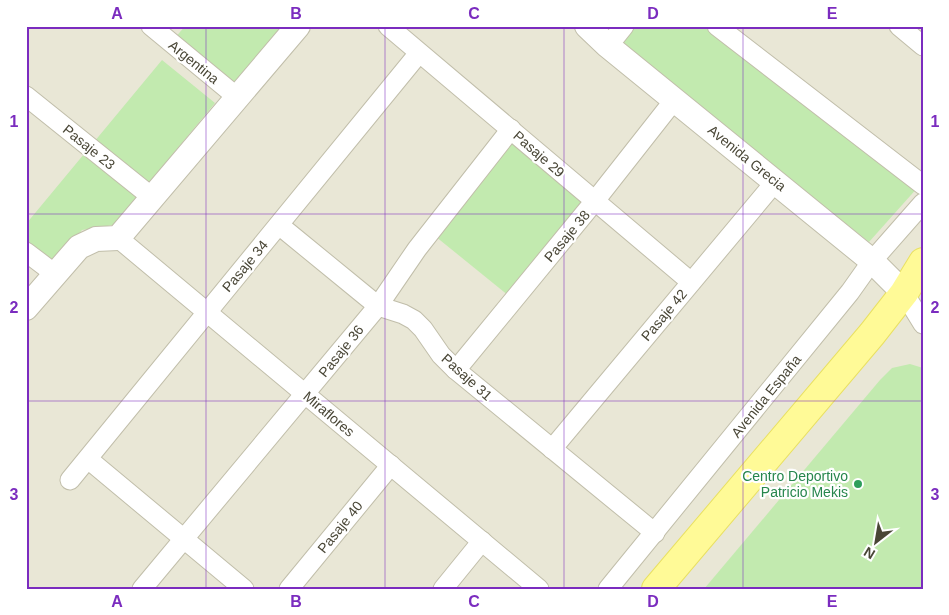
<svg xmlns="http://www.w3.org/2000/svg" width="949" height="615" font-family="Helvetica,sans-serif">
	<style>
		.residential { fill: #e9e7d6 }
		.green { fill: #c2eaaf }
		.lines { fill: none; stroke-linecap: round; stroke-linejoin: round }
		.minor-casing { stroke: #c1beaa; stroke-width: 21 }
		.tertiary-casing { stroke: #c1beaa; stroke-width: 26 }
		.primary-casing { stroke: #e9e062; stroke-width: 30 }
		.minor { stroke: #fff; stroke-width: 19 }
		.tertiary { stroke: #fff; stroke-width: 24 }
		.primary { stroke: #fffa97; stroke-width: 28 }
		.grid { fill: none; stroke: #7b2cbf; stroke-width: 1; stroke-opacity: 0.55 }
		.leisure-dot { fill: #2e9e5b; stroke: #fff; stroke-width: 2 }
		.labels { text-anchor: middle; dominant-baseline: central; stroke-width: 4.5; stroke-linejoin: round; paint-order: stroke }
		.street-label { font-size: 14px; fill: #494636; stroke: #fff }
		.leisure-label { font-size: 14px; fill: #27864d; stroke: #fff; text-anchor: end }
		.neatline { fill: none; stroke: #7b2cbf; stroke-width: 2 }
		.grid-label { font-size: 16px; text-anchor: middle; font-weight: bold; fill: #7b2cbf }
	</style>
	<rect width="100%" height="100%" fill="#f5f4e8"/>
	<rect class="residential" x="26" y="26" width="897" height="563"/>
	<g class="green">
		<path d="M 185,26 L 289,26 L 236,88 L 175,38 Z"/>
		<path d="M 596,26 L 720,26 L 919,186 L 869,242 Z"/>
		<path d="M 162,60 L 215,103 L 114,225 L 82,230 L 53,265 L 26,243 L 26,224 Z"/>
		<path d="M 509,135 L 588,202 L 509,296 L 430,232 Z"/>
		<path d="M 910,364 L 923,368 L 923,589 L 704,589 L 880,380 L 892,368 Z"/>
	</g>
	<g class="lines">
		<g class="minor-casing">
			<g id="minor">
				<path d="M 151,26 L 237,97"/>
				<path d="M 388,26 L 691,282"/>
				<path d="M 717,26 L 923,185"/>
				<path d="M 899,26 L 923,46"/>
				<path d="M 608,46 L 624,26"/>
				<path d="M 26,96 L 153,198"/>
				<path d="M 279,225 L 378,306 L 403,314 L 414,320 L 423,329 L 441,355 L 456,370 L 655,533"/>
				<path d="M 118,238 L 539,589"/>
				<path d="M 26,252 L 55,274"/>
				<path d="M 904,293 L 923,324"/>
				<path d="M 456,370 L 594,202 L 675,99"/>
				<path d="M 552,449 L 776,181"/>
				<path d="M 88,459 L 244,589"/>
				<path d="M 70,480 L 419,53"/>
				<path d="M 142,589 L 378,306 L 417,249 L 511,129"/>
				<path d="M 289,589 L 391,465"/>
				<path d="M 443,589 L 482,541"/>
				<path d="M 608,589 L 850,292 L 872,261 L 923,203"/>
			</g>
		</g>
		<g class="tertiary-casing">
			<g id="tertiary">
				<path d="M 587,26 L 608,46 L 872,261 L 904,293"/>
				<path d="M 26,308 L 79,247 L 96,239 L 118,238 L 298,26"/>
			</g>
		</g>
		<g class="primary-casing">
			<path id="primary" d="M 656,589 L 872,334 L 904,293 L 923,262"/>
		</g>
		<use href="#minor" class="minor"/>
		<use href="#tertiary" class="tertiary"/>
		<use href="#primary" class="primary"/>
	</g>
	<path class="grid" d="M 206,26 L 206,589M 385,26 L 385,589M 564,26 L 564,589M 743,26 L 743,589M 26,214 L 923,214M 26,401 L 923,401"/>
	<circle class="leisure-dot" cx="858" cy="484" r="5"/>
	<g class="labels">
		<g class="street-label">
			<text transform="translate(194 62) rotate(39)">Argentina</text>
			<text transform="translate(89 147) rotate(39)">Pasaje 23</text>
			<text transform="translate(539 154) rotate(41)">Pasaje 29</text>
			<text transform="translate(747 158) rotate(39)">Avenida Grecia</text>
			<text transform="translate(567 236) rotate(-50)">Pasaje 38</text>
			<text transform="translate(245 266) rotate(-50)">Pasaje 34</text>
			<text transform="translate(664 315) rotate(-50)">Pasaje 42</text>
			<text transform="translate(341 351) rotate(-51)">Pasaje 36</text>
			<text transform="translate(467 377) rotate(42)">Pasaje 31</text>
			<text transform="translate(766 396) rotate(-51)">Avenida España</text>
			<text transform="translate(329 414) rotate(40)">Miraflores</text>
			<text transform="translate(340 527) rotate(-51)">Pasaje 40</text>
		</g>
		<g class="leisure-label">
			<text x="848" y="476">Centro Deportivo<tspan x="848" dy="16">Patricio Mekis</tspan></text>
		</g>
	</g>
	<rect width="949" height="615" fill="none" stroke="#ffffff" stroke-width="55"/>
	<g transform="translate(876 542) rotate(211)" stroke="#ffffff" stroke-width="4" paint-order="stroke">
	<path d="M0-4L9 19L0 12L-9 19Z" fill="#494636"/>
	<text y="-8" font-size="14" font-weight="bold" text-anchor="middle" fill="#494636">N</text>
	</g>
	<rect x="28" y="28" width="894" height="560" class="neatline"/>
	<g class="grid-label">
		<text x="117" y="19">A</text>
		<text x="296" y="19">B</text>
		<text x="474" y="19">C</text>
		<text x="653" y="19">D</text>
		<text x="832" y="19">E</text>
		<text x="14" y="127">1</text>
		<text x="935" y="127">1</text>
		<text x="14" y="313">2</text>
		<text x="935" y="313">2</text>
		<text x="14" y="500">3</text>
		<text x="935" y="500">3</text>
		<text x="117" y="607">A</text>
		<text x="296" y="607">B</text>
		<text x="474" y="607">C</text>
		<text x="653" y="607">D</text>
		<text x="832" y="607">E</text>
	</g>
</svg>
